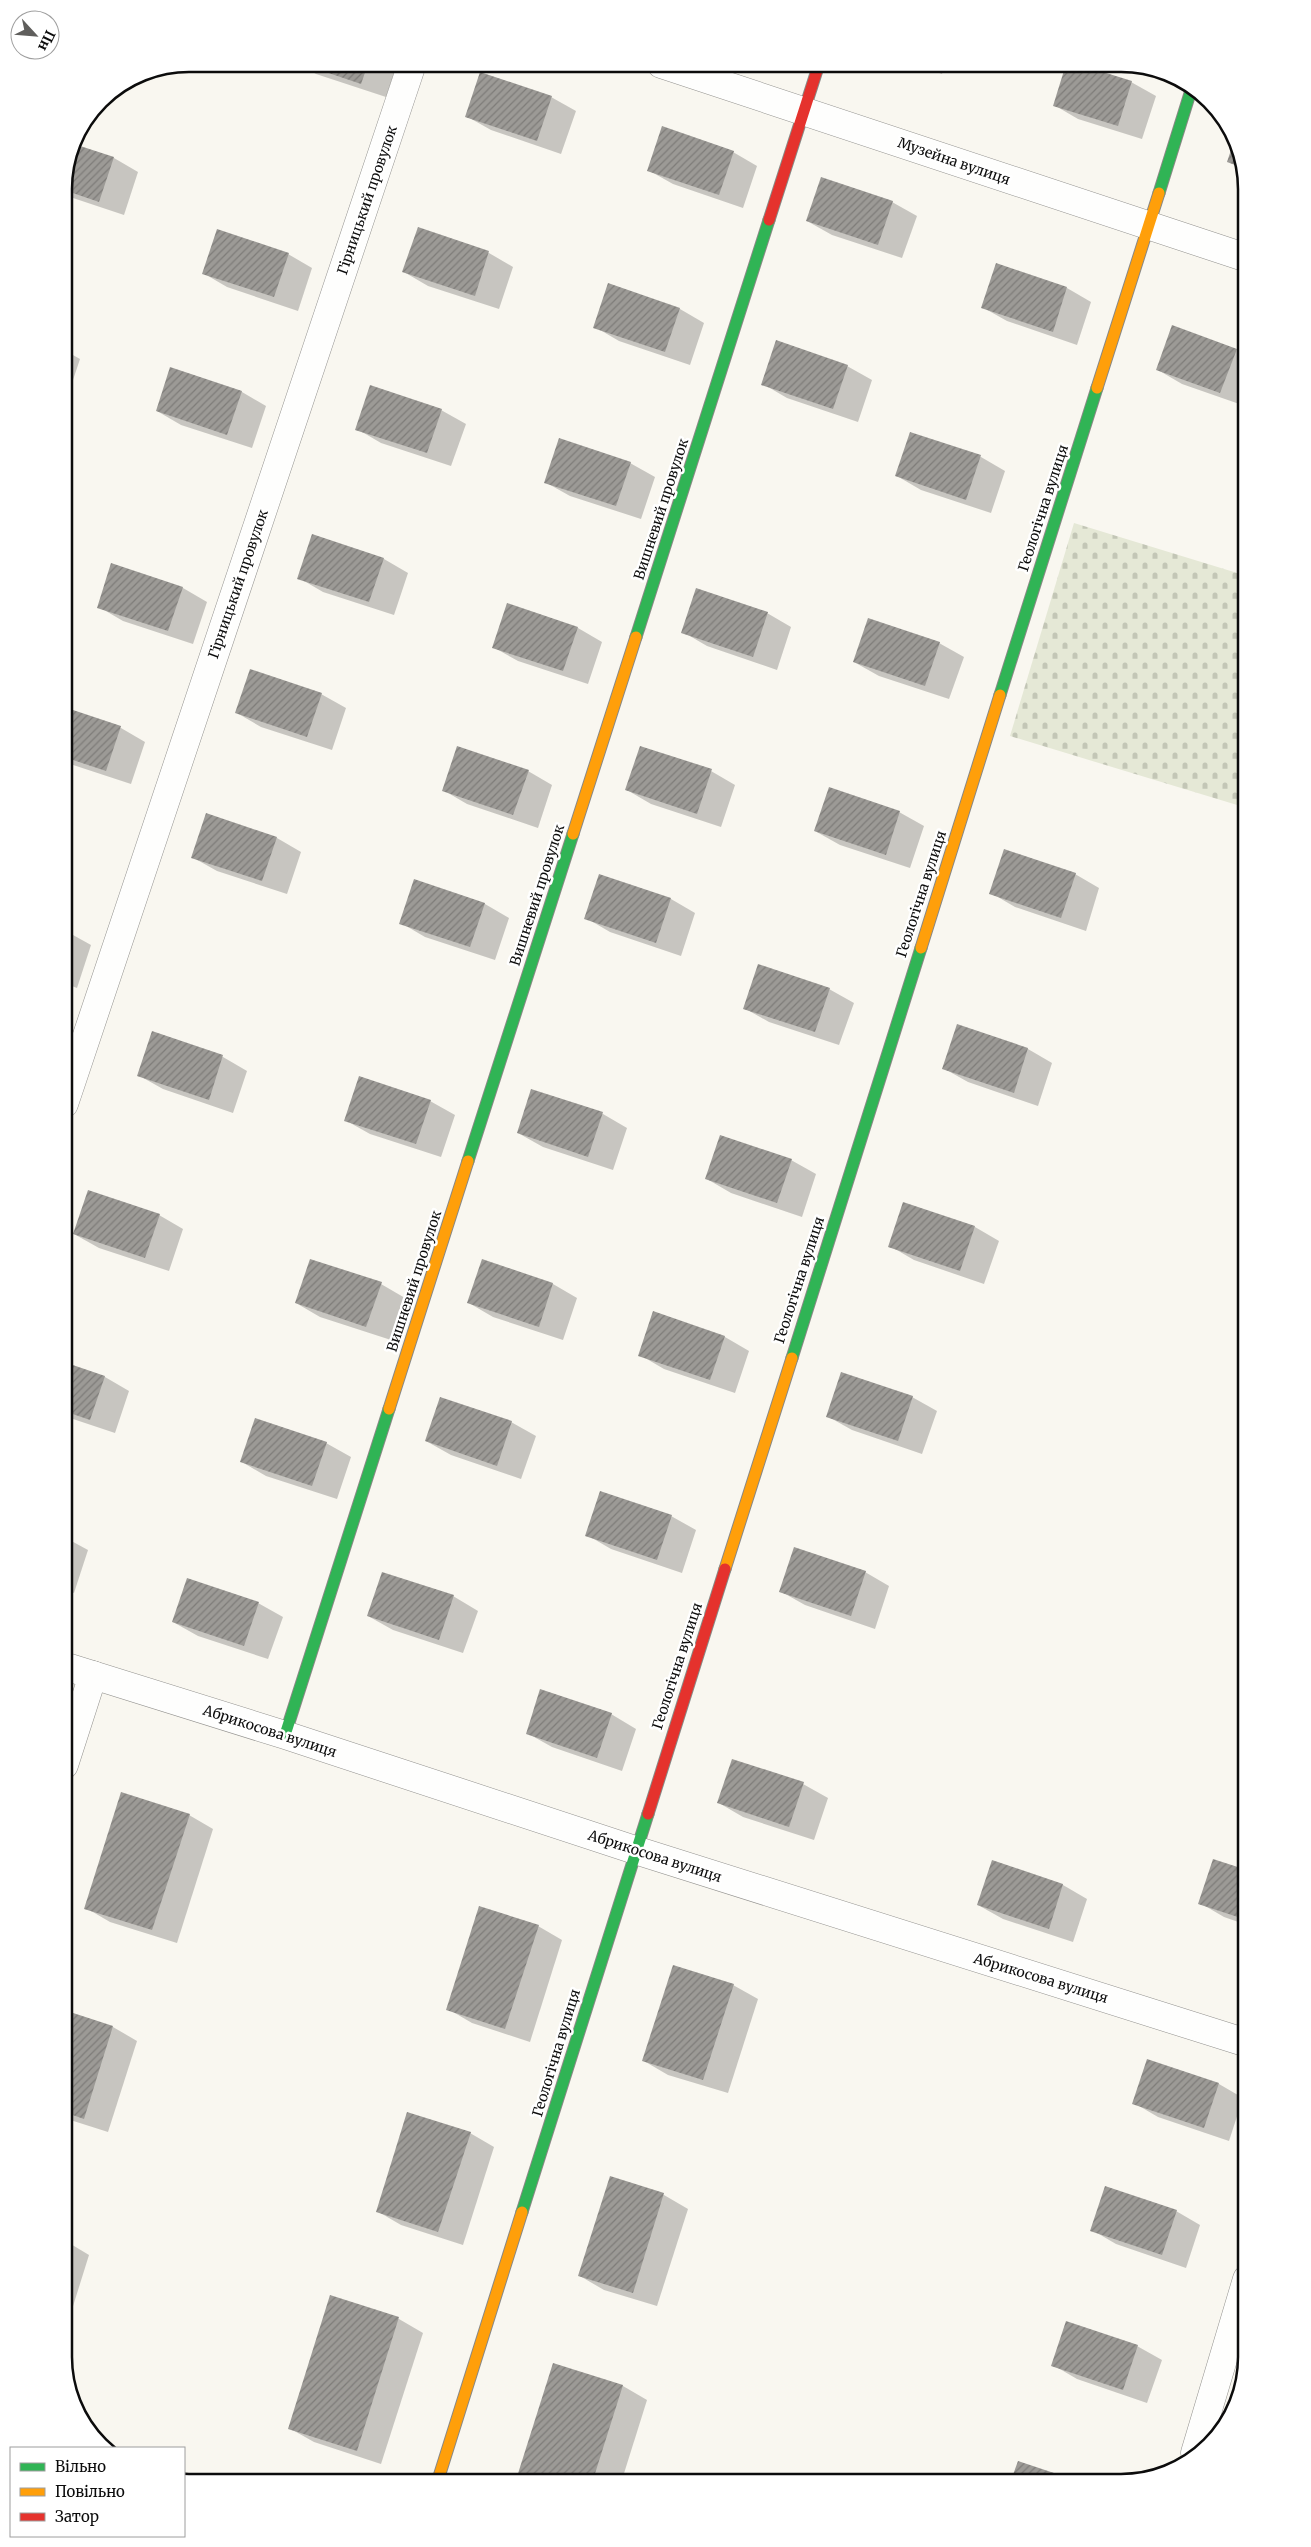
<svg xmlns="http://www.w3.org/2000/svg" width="1311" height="2547" font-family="Merriweather,serif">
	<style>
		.cemetery { fill: url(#cemetery-stones) }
		.shadow { fill: #0003 }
		.building { fill: url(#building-hatch) }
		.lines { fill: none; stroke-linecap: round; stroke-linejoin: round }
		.street-casing { stroke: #93928f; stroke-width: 29 }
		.fast-casing { stroke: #898885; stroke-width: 13 }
		.slow-casing { stroke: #898885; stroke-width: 13 }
		.jam-casing { stroke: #898885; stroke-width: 13 }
		.street { stroke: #fefefd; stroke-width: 28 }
		.fast { stroke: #30b455; stroke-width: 11 }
		.slow { stroke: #ff9f0a; stroke-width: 11 }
		.jam { stroke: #e5322d; stroke-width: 11 }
		.labels { text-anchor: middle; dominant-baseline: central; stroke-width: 5; stroke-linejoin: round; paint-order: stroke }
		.street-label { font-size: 14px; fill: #0c0c0c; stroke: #fff }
		.rim { fill: none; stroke: #0c0c0c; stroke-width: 2.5 }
	</style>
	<defs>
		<pattern id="cemetery-stones" width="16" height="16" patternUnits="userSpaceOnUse" patternTransform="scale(1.25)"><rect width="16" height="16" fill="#e5e8d6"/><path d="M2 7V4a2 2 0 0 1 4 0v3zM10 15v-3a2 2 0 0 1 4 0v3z" fill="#c3c6b6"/></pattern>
		<pattern id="building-hatch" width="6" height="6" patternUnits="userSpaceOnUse" patternTransform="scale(1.25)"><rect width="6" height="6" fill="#9c9a96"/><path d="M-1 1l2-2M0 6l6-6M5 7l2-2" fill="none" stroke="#7e7c79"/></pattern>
	</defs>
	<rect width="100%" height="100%" fill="#f9f7f0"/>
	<path class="cemetery" d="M 1074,523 L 1247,576 L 1247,808 L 1010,736 Z"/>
	<g class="shadow">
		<path d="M 299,64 L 397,64 L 386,97 L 316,74 Z"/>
		<path d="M 914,64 L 946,64 L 942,74 Z"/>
		<path d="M 1131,82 L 1156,96 L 1142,139 L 1078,119 L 1054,105 Z"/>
		<path d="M 551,97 L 576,111 L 561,154 L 491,130 L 466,116 Z"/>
		<path d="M 74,145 L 114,158 L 138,172 L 124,215 L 64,195 L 64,181 Z"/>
		<path d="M 733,152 L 757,166 L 743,208 L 673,184 L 648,170 Z"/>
		<path d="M 892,202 L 917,216 L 902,258 L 832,235 L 807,221 Z"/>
		<path d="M 418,229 L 489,253 L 513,267 L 499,309 L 428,286 L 404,272 Z"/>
		<path d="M 288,254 L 312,268 L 298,311 L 227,287 L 203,273 Z"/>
		<path d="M 1067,288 L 1091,302 L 1077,345 L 1007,321 L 982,307 Z"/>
		<path d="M 680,309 L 704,323 L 690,365 L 619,341 L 595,327 Z"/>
		<path d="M 64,350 L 80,359 L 66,401 L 64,401 Z"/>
		<path d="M 1236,350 L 1247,356 L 1247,399 L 1245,406 L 1182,384 L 1158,370 Z"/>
		<path d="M 847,366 L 872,380 L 858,422 L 787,398 L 763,384 Z"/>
		<path d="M 171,368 L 242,392 L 266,406 L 252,448 L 181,425 L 157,411 Z"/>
		<path d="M 441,410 L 466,424 L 451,466 L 381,443 L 357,429 Z"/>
		<path d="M 911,433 L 981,457 L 1005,471 L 991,513 L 921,490 L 897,476 Z"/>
		<path d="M 630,463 L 655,477 L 641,519 L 570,496 L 545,482 Z"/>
		<path d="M 384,559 L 408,573 L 394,615 L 323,592 L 299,578 Z"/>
		<path d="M 112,564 L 183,588 L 207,602 L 193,644 L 123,621 L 99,607 Z"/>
		<path d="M 767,613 L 791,627 L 777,670 L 707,646 L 683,632 Z"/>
		<path d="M 578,628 L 602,642 L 588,684 L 518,661 L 493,647 Z"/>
		<path d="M 939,643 L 964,657 L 949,699 L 879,676 L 854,662 Z"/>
		<path d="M 321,694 L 346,708 L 332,750 L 261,727 L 237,713 Z"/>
		<path d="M 64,709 L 121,728 L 145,742 L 131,784 L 64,762 Z"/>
		<path d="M 528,771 L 552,785 L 538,828 L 467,804 L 443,790 Z"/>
		<path d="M 711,771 L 735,785 L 721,827 L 651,804 L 627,790 Z"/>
		<path d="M 899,812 L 924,826 L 910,868 L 840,845 L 815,831 Z"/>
		<path d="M 277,838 L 301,852 L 287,894 L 217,871 L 192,857 Z"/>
		<path d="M 1075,874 L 1099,888 L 1086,931 L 1015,907 L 991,893 Z"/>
		<path d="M 600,876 L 671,899 L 695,913 L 681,956 L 610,932 L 586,918 Z"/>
		<path d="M 415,881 L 485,904 L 509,918 L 495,960 L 425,937 L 401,923 Z"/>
		<path d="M 64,930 L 91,945 L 77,988 L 64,983 Z"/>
		<path d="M 829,989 L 854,1003 L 839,1045 L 769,1022 L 744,1008 Z"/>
		<path d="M 958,1026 L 1028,1049 L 1052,1063 L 1038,1106 L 968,1082 L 943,1068 Z"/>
		<path d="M 152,1033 L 223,1057 L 247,1071 L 233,1113 L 163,1089 L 138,1075 Z"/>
		<path d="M 532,1090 L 603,1114 L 627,1128 L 613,1170 L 543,1147 L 518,1133 Z"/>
		<path d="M 430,1101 L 455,1115 L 441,1157 L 370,1134 L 345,1120 Z"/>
		<path d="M 791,1160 L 816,1174 L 802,1217 L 731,1193 L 707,1179 Z"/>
		<path d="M 159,1215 L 183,1229 L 169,1271 L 99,1248 L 74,1234 Z"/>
		<path d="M 975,1227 L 999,1241 L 984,1284 L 914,1260 L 890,1246 Z"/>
		<path d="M 381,1284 L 405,1298 L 391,1340 L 320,1317 L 296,1303 Z"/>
		<path d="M 553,1284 L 577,1298 L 563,1340 L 493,1317 L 469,1303 Z"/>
		<path d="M 725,1337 L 749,1351 L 735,1393 L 664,1369 L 640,1355 Z"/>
		<path d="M 64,1363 L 105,1377 L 129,1391 L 115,1433 L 64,1416 Z"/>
		<path d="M 912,1397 L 937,1411 L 922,1454 L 852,1430 L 827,1416 Z"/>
		<path d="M 511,1422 L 536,1436 L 521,1479 L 451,1455 L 426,1441 Z"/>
		<path d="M 326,1443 L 351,1457 L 337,1499 L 266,1476 L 242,1462 Z"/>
		<path d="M 671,1516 L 696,1530 L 682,1573 L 611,1549 L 587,1535 Z"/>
		<path d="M 64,1537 L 88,1550 L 74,1593 L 64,1589 Z"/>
		<path d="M 865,1572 L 889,1586 L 875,1629 L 805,1605 L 780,1591 Z"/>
		<path d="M 453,1596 L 478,1611 L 463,1653 L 393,1630 L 368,1616 Z"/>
		<path d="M 258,1603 L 283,1617 L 268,1659 L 198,1636 L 173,1622 Z"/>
		<path d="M 611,1714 L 636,1729 L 622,1771 L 552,1747 L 527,1733 Z"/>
		<path d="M 803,1784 L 828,1798 L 814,1840 L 743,1817 L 719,1803 Z"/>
		<path d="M 189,1815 L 213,1829 L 177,1943 L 110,1922 L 86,1908 Z"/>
		<path d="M 1214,1860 L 1247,1871 L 1247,1925 L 1224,1917 L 1200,1903 Z"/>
		<path d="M 993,1862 L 1063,1885 L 1087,1899 L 1073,1942 L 1003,1919 L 978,1905 Z"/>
		<path d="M 538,1926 L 562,1940 L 530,2042 L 472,2023 L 448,2009 Z"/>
		<path d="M 733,1985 L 758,1999 L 728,2093 L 668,2075 L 644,2061 Z"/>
		<path d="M 64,2011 L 113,2027 L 137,2041 L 108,2132 L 64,2118 Z"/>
		<path d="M 1148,2061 L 1219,2084 L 1243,2098 L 1229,2141 L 1158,2117 L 1134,2103 Z"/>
		<path d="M 470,2133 L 494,2147 L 463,2245 L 401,2225 L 377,2211 Z"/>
		<path d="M 611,2178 L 664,2195 L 688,2209 L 657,2306 L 604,2290 L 580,2276 Z"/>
		<path d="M 1176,2211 L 1200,2225 L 1186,2268 L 1116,2244 L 1092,2230 Z"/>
		<path d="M 64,2240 L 89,2255 L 64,2335 Z"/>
		<path d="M 331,2297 L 399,2319 L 423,2333 L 381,2464 L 314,2442 L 289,2428 Z"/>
		<path d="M 1137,2346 L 1162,2360 L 1147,2403 L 1077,2379 L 1053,2365 Z"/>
		<path d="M 554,2365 L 623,2386 L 647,2400 L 621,2483 L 516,2483 Z"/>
		<path d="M 1018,2463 L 1081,2483 L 1012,2483 Z"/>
	</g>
	<g class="building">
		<path d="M 302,64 L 368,64 L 361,84 Z"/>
		<path d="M 1066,64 L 1077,64 L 1132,81 L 1118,126 L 1053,106 Z"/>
		<path d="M 480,72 L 552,96 L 537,141 L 465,117 Z"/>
		<path d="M 662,126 L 734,151 L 719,195 L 647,171 Z"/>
		<path d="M 1235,138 L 1238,141 L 1243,168 L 1227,162 Z"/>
		<path d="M 74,144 L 114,157 L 99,202 L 64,190 L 64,181 Z"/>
		<path d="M 821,177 L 893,201 L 878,245 L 806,221 Z"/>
		<path d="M 418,227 L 489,251 L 475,296 L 402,272 Z"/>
		<path d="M 217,229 L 289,253 L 274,297 L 202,274 Z"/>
		<path d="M 996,263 L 1067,287 L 1053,332 L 981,308 Z"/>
		<path d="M 608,283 L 680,308 L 665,352 L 593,328 Z"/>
		<path d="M 1172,325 L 1237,349 L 1220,393 L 1156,370 Z"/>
		<path d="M 776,340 L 848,365 L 833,409 L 761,385 Z"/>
		<path d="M 170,367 L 242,391 L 227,435 L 156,411 Z"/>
		<path d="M 370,385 L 442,409 L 427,453 L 355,430 Z"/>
		<path d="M 910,432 L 981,455 L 966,500 L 895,476 Z"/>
		<path d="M 559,438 L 631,462 L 616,506 L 544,483 Z"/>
		<path d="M 312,534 L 384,558 L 369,602 L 297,579 Z"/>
		<path d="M 111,563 L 183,587 L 168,631 L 97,608 Z"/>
		<path d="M 696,588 L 768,612 L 753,657 L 681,633 Z"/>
		<path d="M 507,603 L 578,627 L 563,671 L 492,648 Z"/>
		<path d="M 868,618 L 940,642 L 925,686 L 853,662 Z"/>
		<path d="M 250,669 L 322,693 L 307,737 L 235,713 Z"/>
		<path d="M 64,707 L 121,726 L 106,771 L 64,757 Z"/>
		<path d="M 457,746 L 529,770 L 513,815 L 442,791 Z"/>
		<path d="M 640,746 L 712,769 L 697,814 L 625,790 Z"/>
		<path d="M 829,787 L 900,811 L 886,855 L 814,831 Z"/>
		<path d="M 206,813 L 277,837 L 262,881 L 191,858 Z"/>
		<path d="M 1004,849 L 1076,873 L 1061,918 L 989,894 Z"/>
		<path d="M 599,874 L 671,898 L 656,943 L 584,919 Z"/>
		<path d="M 414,879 L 485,903 L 470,947 L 399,924 Z"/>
		<path d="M 758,964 L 830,988 L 815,1032 L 743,1009 Z"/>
		<path d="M 957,1024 L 1028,1048 L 1014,1093 L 942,1069 Z"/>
		<path d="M 152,1031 L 223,1055 L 209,1100 L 137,1076 Z"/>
		<path d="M 359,1076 L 431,1100 L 416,1144 L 344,1121 Z"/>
		<path d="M 531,1089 L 603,1112 L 588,1157 L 517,1133 Z"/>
		<path d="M 720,1135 L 792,1159 L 777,1203 L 705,1179 Z"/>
		<path d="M 88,1190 L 160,1214 L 145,1258 L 73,1234 Z"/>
		<path d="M 903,1202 L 975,1226 L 960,1271 L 888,1247 Z"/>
		<path d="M 310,1259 L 382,1282 L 366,1327 L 295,1303 Z"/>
		<path d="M 482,1259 L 553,1283 L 539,1327 L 467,1303 Z"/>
		<path d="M 653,1311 L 725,1336 L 710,1380 L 638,1356 Z"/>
		<path d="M 64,1362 L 105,1376 L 90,1420 L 64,1411 Z"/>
		<path d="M 841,1372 L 913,1396 L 898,1441 L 826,1417 Z"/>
		<path d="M 440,1397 L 512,1421 L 497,1466 L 425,1441 Z"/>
		<path d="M 255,1418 L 327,1442 L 312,1486 L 240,1462 Z"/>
		<path d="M 600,1491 L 672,1515 L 657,1560 L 585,1536 Z"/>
		<path d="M 794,1547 L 866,1571 L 851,1616 L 779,1592 Z"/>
		<path d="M 382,1572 L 454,1595 L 439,1640 L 367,1616 Z"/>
		<path d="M 187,1578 L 259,1602 L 244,1646 L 172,1622 Z"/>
		<path d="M 540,1689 L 612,1713 L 597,1758 L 526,1734 Z"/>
		<path d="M 732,1759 L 804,1782 L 789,1827 L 717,1803 Z"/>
		<path d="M 121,1792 L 190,1814 L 152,1930 L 84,1909 Z"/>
		<path d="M 1213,1859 L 1247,1870 L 1247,1920 L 1198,1904 Z"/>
		<path d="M 992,1860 L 1063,1884 L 1049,1929 L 977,1905 Z"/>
		<path d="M 479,1906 L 539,1925 L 505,2029 L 446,2010 Z"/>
		<path d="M 673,1965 L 734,1984 L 703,2080 L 642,2061 Z"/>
		<path d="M 64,2010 L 113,2026 L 84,2119 L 64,2112 Z"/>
		<path d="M 1147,2059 L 1219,2083 L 1204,2128 L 1132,2104 Z"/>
		<path d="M 407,2112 L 471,2132 L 438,2232 L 376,2212 Z"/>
		<path d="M 610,2176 L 664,2193 L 633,2293 L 578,2276 Z"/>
		<path d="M 1105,2186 L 1177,2210 L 1162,2255 L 1090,2231 Z"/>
		<path d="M 330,2295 L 399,2317 L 357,2451 L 288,2429 Z"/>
		<path d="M 1066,2321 L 1138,2345 L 1123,2390 L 1051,2366 Z"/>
		<path d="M 553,2363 L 623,2385 L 592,2483 L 515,2483 Z"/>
		<path d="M 1018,2461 L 1084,2483 L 1010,2483 Z"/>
	</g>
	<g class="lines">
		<g class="street-casing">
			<g id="street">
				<path d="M 661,64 L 1247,258"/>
				<path d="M 64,1104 L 412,64"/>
				<path d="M 64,1666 L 285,1735 L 635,1850 L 1247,2043"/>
				<path d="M 64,1765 L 93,1675"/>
				<path d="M 1195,2453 L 1247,2279"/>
			</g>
		</g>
		<g class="fast-casing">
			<g id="fast">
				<path d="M 1159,193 L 1192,87"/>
				<path d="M 636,637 L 769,220"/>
				<path d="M 1000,695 L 1097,388"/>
				<path d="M 468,1161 L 573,834"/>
				<path d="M 792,1358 L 921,948"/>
				<path d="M 285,1735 L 389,1409"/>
				<path d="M 522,2212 L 648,1814"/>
			</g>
		</g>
		<g class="slow-casing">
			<g id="slow">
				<path d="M 1097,388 L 1159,193"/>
				<path d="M 573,834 L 636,637"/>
				<path d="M 921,948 L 1000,695"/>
				<path d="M 389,1409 L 468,1161"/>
				<path d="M 725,1569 L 792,1358"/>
				<path d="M 437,2483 L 522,2212"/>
			</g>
		</g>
		<g class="jam-casing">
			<g id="jam">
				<path d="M 769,220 L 819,64"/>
				<path d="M 648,1814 L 725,1569"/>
			</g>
		</g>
		<use href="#street" class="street"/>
		<use href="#fast" class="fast"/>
		<use href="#slow" class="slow"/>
		<use href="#jam" class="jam"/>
	</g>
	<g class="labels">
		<g class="street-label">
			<text transform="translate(954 161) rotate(19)">Музейна вулиця</text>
			<text transform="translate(367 200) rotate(-71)">Гірницький провулок</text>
			<text transform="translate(1043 508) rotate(-72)">Геологічна вулиця</text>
			<text transform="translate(661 509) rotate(-72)">Вишневий провулок</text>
			<text transform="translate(238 584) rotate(-71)">Гірницький провулок</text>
			<text transform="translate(921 894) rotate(-72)">Геологічна вулиця</text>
			<text transform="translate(537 895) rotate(-72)">Вишневий провулок</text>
			<text transform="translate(799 1280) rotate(-72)">Геологічна вулиця</text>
			<text transform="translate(414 1281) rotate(-72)">Вишневий провулок</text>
			<text transform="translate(677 1666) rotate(-72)">Геологічна вулиця</text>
			<text transform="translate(270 1731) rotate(18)">Абрикосова вулиця</text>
			<text transform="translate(655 1856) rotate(18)">Абрикосова вулиця</text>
			<text transform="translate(1041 1978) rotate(17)">Абрикосова вулиця</text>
			<text transform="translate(556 2053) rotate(-73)">Геологічна вулиця</text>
		</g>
	</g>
	<path d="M0 0H1311V2547H0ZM189 72H1121A117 117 0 0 1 1238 189V2357A117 117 0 0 1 1121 2474H189A117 117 0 0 1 72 2357V189A117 117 0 0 1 189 72Z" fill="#fff" fill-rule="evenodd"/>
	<path class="rim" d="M189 72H1121A117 117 0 0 1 1238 189V2357A117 117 0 0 1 1121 2474H189A117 117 0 0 1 72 2357V189A117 117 0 0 1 189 72Z"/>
	<rect x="10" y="2447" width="175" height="90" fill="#ffffff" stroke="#9e9e9e"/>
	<rect x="20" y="2463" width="25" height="8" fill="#30b455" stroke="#9e9e9e"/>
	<text x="55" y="2472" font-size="15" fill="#0c0c0c">Вільно</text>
	<rect x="20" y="2488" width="25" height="8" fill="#ff9f0a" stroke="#9e9e9e"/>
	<text x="55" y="2497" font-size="15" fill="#0c0c0c">Повільно</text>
	<rect x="20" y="2513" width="25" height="8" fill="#e5322d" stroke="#9e9e9e"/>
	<text x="55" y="2522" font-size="15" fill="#0c0c0c">Затор</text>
	<g transform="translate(35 35) rotate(116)"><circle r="24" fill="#ffffff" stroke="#9e9e9e"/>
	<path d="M0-4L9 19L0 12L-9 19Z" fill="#5f5e5c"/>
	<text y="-8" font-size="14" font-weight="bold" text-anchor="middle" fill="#0c0c0c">Пн</text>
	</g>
</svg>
